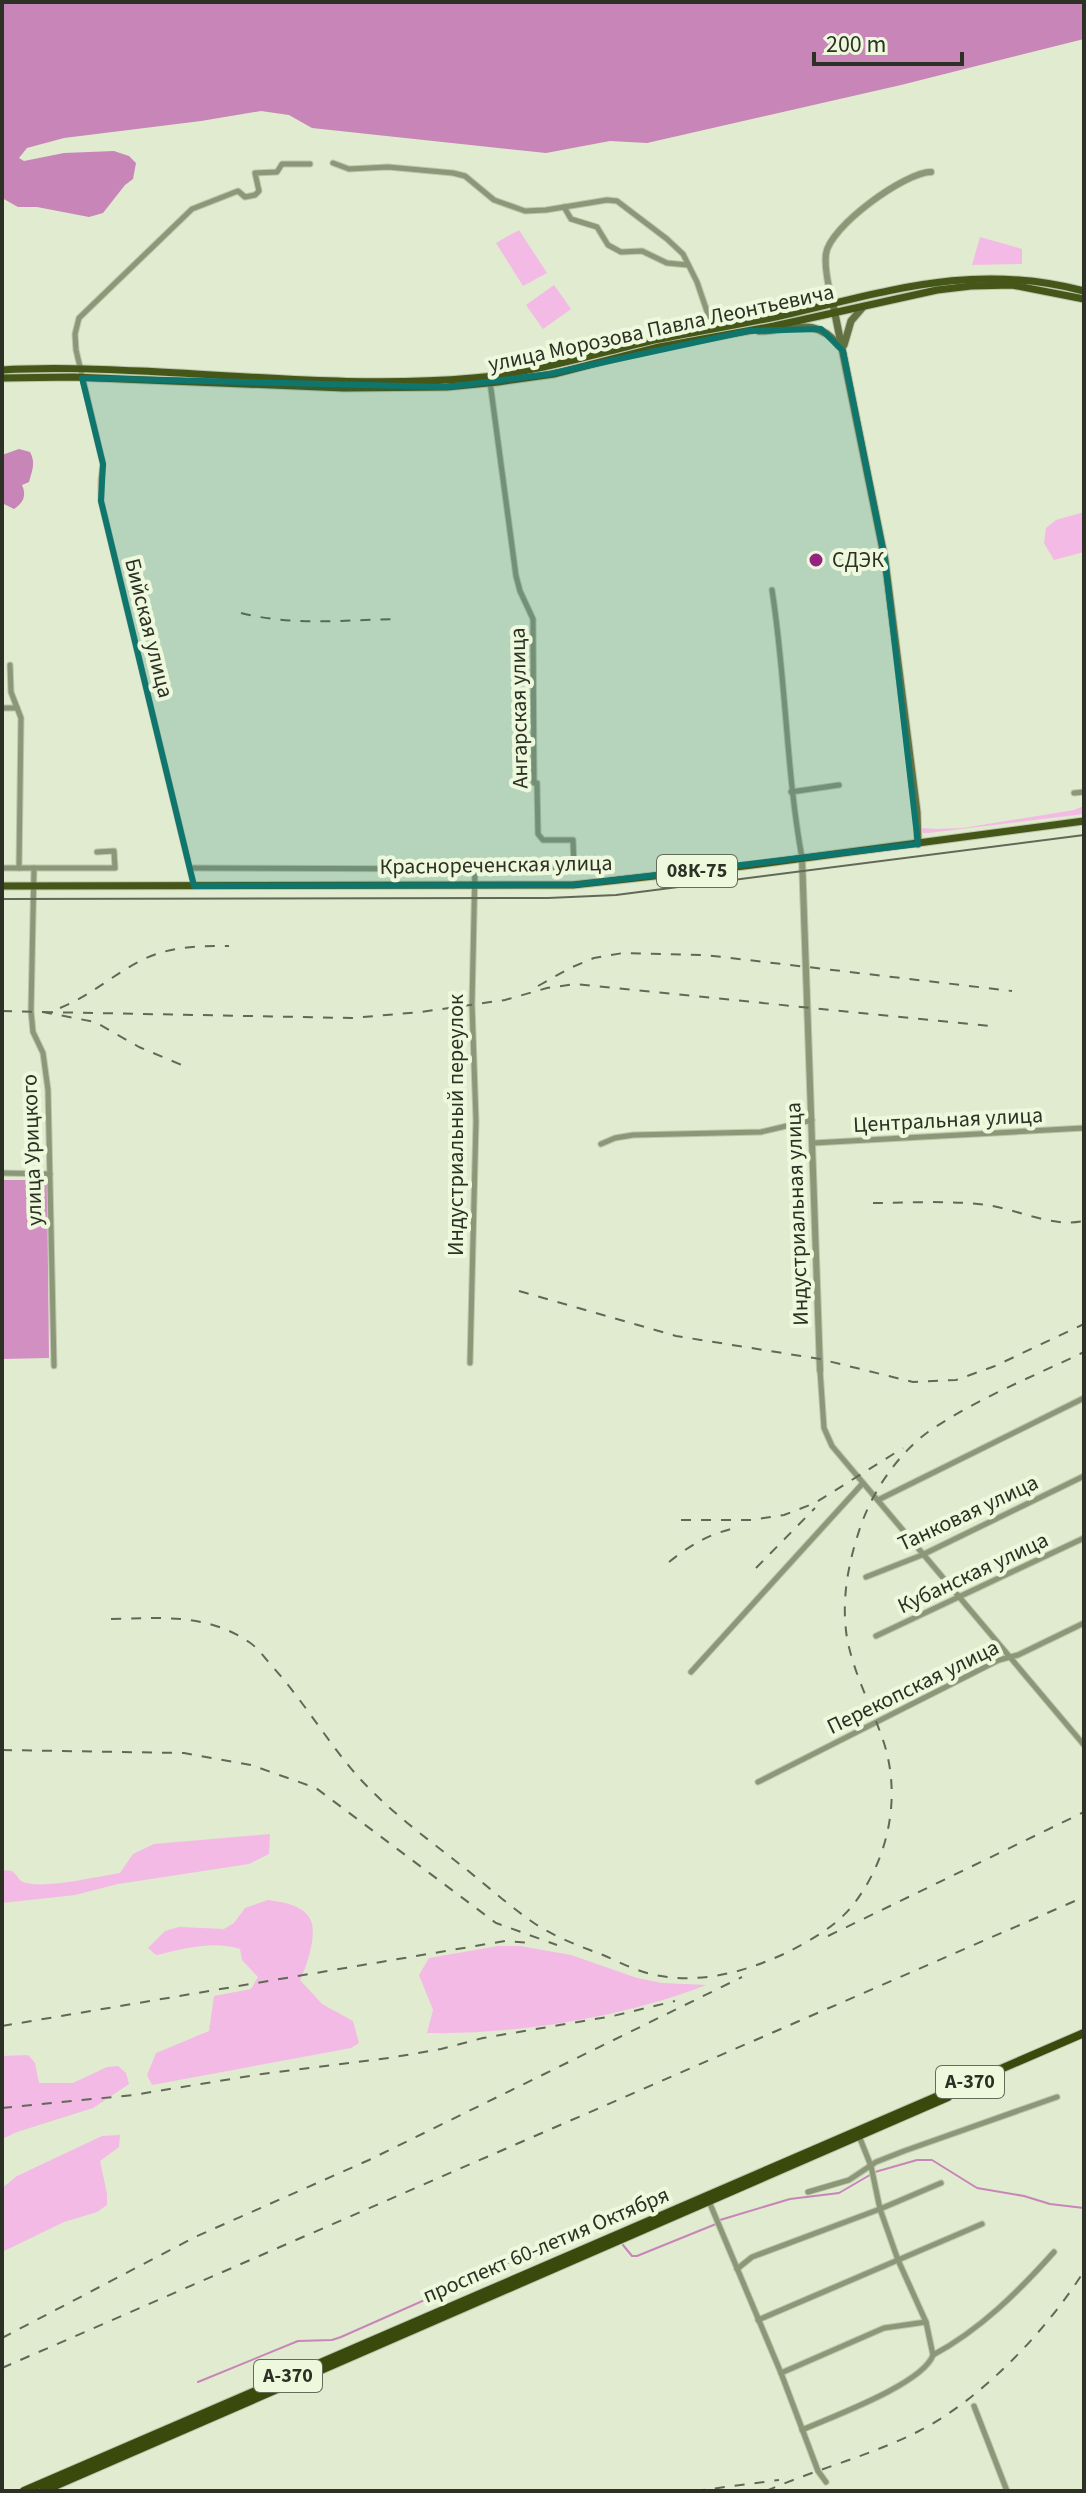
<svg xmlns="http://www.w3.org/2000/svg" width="1086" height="2493" font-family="'Source Sans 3',sans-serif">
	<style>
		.green { fill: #f3bae5 }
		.forest { fill: #d28fc2 }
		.water { fill: #c785b8 }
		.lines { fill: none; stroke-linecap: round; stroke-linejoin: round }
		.stream { stroke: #c785b8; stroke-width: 2 }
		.minor-casing { stroke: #bcc6ad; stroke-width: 7 }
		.tertiary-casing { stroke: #bcc6ad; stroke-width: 8 }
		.secondary-casing { stroke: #bcc6ad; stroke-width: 9 }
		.primary-casing { stroke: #bcc6ad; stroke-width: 9 }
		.trunk-casing { stroke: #bcc6ad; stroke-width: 10 }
		.minor { stroke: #8c9778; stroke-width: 5 }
		.tertiary { stroke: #8c9778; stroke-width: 6 }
		.secondary { stroke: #617142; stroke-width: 7 }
		.primary { stroke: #445618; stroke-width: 7 }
		.trunk { stroke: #394a0c; stroke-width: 8 }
		.tram { stroke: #626858; stroke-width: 2 }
		.rail { stroke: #626858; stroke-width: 2; stroke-dasharray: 10 10; stroke-linecap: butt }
		.marked { fill: #0f766e; fill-opacity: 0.2; stroke: #0f766e; stroke-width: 6; stroke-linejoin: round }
		.poi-dot { fill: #942382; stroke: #edf8dc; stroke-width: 3 }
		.labels { text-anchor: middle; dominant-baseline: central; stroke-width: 8; stroke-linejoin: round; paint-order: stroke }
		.shield { fill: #edf8dc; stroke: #666c5c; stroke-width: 2 }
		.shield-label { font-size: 20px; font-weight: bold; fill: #2c3025 }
		.street-label { font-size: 22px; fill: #2c3025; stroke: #edf8dc }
		.poi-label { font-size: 22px; fill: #2c3025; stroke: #edf8dc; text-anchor: start }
	</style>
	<rect width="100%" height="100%" fill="#e0ebcf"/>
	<g class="green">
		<path d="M 519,230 L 547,273 L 523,286 L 496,243 Z"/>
		<path d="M 980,237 L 1022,249 L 1022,264 L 972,265 Z"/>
		<path d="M 554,285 L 571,309 L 543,329 L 526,305 Z"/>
		<path d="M 1084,512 L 1084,552 L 1054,560 L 1044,543 L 1046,528 L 1056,520 Z"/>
		<path d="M 1084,806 L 1084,814 L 929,833 L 923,833 L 921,828 L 937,829 L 963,828 L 1074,810 Z"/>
		<path d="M 270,1834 L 269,1854 L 249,1864 L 118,1884 L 75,1895 L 2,1903 L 2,1870 L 12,1871 C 15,1873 19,1879 21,1881 C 38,1891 99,1876 120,1873 L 133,1854 L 154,1844 Z"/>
		<path d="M 268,1900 C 281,1902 300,1904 309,1917 C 319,1931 307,1966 300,1980 L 322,2004 L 353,2021 L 359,2043 L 351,2048 L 152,2085 L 147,2075 L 156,2053 L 209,2031 L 214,1996 L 251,1989 L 258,1977 L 242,1960 L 240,1949 C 214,1940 183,1949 156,1955 L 148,1948 L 165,1931 L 179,1927 L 224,1929 L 234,1923 L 245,1908 Z"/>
		<path d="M 498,1946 L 520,1946 L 571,1955 L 637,1978 L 662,1983 L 706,1985 C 625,2017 514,2035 427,2033 L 433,2010 L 419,1975 L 429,1958 Z"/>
		<path d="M 28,2055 L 35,2063 L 39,2083 L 73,2083 L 107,2067 L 118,2066 L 126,2073 L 129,2084 L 93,2108 L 17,2132 L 2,2139 L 2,2056 Z"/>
		<path d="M 120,2135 L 119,2147 L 100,2161 L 107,2194 L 107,2205 L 97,2212 L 64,2222 L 2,2252 L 2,2188 L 17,2176 L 102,2136 Z"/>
	</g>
	<path class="forest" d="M 2,1180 L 47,1180 L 49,1358 L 2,1359 Z"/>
	<g class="water">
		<path d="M 2,2 L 1084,2 L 1084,39 L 901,85 L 647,143 L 610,141 L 546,153 L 312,128 L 289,115 L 261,111 L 201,121 L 64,138 L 27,148 L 19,158 L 24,161 L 64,153 L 114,151 L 129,156 L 136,163 L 133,179 L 125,185 L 103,213 L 89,217 L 37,207 L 18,207 L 2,198 Z"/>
		<path d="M 19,449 L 30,452 C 36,463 32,471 29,482 L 22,485 C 27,496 23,503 14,509 L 2,503 L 2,455 Z"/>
	</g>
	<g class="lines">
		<g class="stream">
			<path d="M 720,2220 L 790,2199 L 839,2193 L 875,2172 L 917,2160 L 932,2160 L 977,2188 L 1024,2196 L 1050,2204 L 1084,2208"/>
			<path d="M 623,2245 L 632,2256 L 637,2256 L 716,2224"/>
			<path d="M 198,2382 L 298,2341 L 332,2340 L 341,2337 L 540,2249 L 600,2220 L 611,2217 L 616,2223"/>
		</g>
		<g class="minor-casing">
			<g id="minor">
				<path d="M 333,163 L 349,169 L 388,167 L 453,173 L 465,176 L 494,200 L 525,211 L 546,210 L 607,200 L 617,201 L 667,239 L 683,254 L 697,282 L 713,329"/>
				<path d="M 564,207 L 571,219 L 597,227 L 608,245 L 621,252 L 642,251 L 667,263 L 688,265"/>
				<path d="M 490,382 L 516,576 L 520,591 L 533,619 L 534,783 L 537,783 L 538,834 L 543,840 L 573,840 L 574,868"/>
				<path d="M 772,590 C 786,679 786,770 802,858"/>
				<path d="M 10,665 L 11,692 L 21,718 L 19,868 L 34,868 L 31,1011 L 33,1032 L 43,1053 L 48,1090 L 54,1366"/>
				<path d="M 2,708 L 17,708"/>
				<path d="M 791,792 L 839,785"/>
				<path d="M 1074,793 L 1084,792"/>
				<path d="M 2,868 L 19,868"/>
				<path d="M 34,868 L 115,868 L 114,851 L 97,852"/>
				<path d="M 191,868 L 475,869 L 602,866"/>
				<path d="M 194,886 L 101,501 L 101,480 L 103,464 L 76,350 L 75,334 L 79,318 L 192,209 L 238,191 L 245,197 L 255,195 L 259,191 L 255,173 L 277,172 L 282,164 L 310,164"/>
				<path d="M 813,1143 L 1084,1128"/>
				<path d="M 601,1144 L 615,1138 L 633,1135 L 761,1132 L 812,1120"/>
				<path d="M 2,1173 L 50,1174"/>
				<path d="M 470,1363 L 476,1121 L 472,1004 L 475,869"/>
				<path d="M 820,1370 L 824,1428 L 832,1446 L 1084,1745"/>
				<path d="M 878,1500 L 1084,1398"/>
				<path d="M 866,1577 L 922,1555 L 1084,1476"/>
				<path d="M 876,1636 L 1084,1538"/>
				<path d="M 691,1672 L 863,1483"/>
				<path d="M 758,1782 L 999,1660 L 1018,1655 L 1084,1623"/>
				<path d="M 859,2136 L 871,2166 L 880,2209 L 898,2260 L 926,2322 L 933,2355"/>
				<path d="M 808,2192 L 849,2180 L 876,2162 L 904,2151 L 1057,2097"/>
				<path d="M 708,2199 L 781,2373 L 818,2471 L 826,2482"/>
				<path d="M 737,2269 L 752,2257 L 880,2209 L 941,2183"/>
				<path d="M 758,2320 L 982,2224"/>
				<path d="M 781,2373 L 884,2328 L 926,2322"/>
				<path d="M 974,2406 L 1007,2491"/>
				<path d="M 802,2430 C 831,2417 923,2384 933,2355 C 980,2330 1019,2291 1054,2252"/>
			</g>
		</g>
		<g class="tertiary-casing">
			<g id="tertiary">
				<path d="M 833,304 C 829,289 824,269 826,254 C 829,227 905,172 931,172"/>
				<path d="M 802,858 L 820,1370"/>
			</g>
		</g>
		<g class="secondary-casing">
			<g id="secondary">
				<path d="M 833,304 L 885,560 L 917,812 L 918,844"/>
				<path d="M 759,331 C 791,331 816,315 839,346"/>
				<path d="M 844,345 L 851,321 L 863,307"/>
			</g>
		</g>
		<g class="primary-casing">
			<g id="primary">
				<path d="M 2,370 C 48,367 95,369 141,371 C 251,376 363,388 473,378 C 534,373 591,355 650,341 C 698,331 746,324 793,313 C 896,289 978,263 1084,291"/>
				<path d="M 2,378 L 73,377 L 344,388 L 447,387 L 498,382 L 554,374 L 659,347 L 774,326 L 937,290 L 971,286 L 1012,285 L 1084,299"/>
				<path d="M 2,886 L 573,885 L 744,866 L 1084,821"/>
			</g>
		</g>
		<g class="trunk-casing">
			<g id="trunk">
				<path d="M 24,2491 L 1084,2033"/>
				<path d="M 43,2491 L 948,2097"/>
			</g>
		</g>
		<use href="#minor" class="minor"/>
		<use href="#tertiary" class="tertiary"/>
		<use href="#secondary" class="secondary"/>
		<use href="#primary" class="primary"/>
		<use href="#trunk" class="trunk"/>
		<path class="tram" d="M 2,899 L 548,898 L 616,895 L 1084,835"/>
		<g class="rail">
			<path d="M 241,613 C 291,626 346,620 397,619"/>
			<path d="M 538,986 L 570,968 L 594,958 L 623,953 L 705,955 L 1012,991"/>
			<path d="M 60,1008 C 90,996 114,974 142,960 C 170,946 199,946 229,946"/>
			<path d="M 2,1011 L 43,1012 L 95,1022 L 139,1047 L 184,1066"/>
			<path d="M 43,1012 L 352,1018 L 421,1012 L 505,1000 L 547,988 L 575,984 L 990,1026"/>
			<path d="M 873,1203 C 910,1203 949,1200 986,1205 C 1017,1209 1052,1228 1084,1221"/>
			<path d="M 519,1291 L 676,1336 L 820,1359 L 913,1382 L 956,1380 L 995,1366 L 1084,1324"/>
			<path d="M 681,1520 L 751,1520 L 784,1515 L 815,1503 L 903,1448"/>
			<path d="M 669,1562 C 693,1543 709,1534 739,1527"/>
			<path d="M 756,1568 L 815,1508"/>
			<path d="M 111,1619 C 161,1618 206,1613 249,1642 C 258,1648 264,1657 271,1665 C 302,1699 325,1738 354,1772 C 385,1808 425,1837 462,1866 C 485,1884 507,1904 531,1921 C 552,1936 579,1946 603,1955 C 617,1961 632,1969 647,1973 C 694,1986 743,1973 786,1953 C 811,1940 839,1925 856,1901 C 889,1856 901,1797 884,1743 C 872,1707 854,1675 847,1638 C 841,1600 848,1564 860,1528 C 872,1492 897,1455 928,1432 C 976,1399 1032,1377 1084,1352"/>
			<path d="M 2,1750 L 184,1753 L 251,1765 L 316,1788 L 496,1923 L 557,1945"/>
			<path d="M 828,1936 L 1084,1812"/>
			<path d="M 2,2026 L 505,1941 L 531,1943"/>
			<path d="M 2,2108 L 133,2095 L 262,2074 L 389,2058 L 441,2049 L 483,2038 L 613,2016 L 675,2001"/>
			<path d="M 2,2338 L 195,2237 L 369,2160 L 742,1977"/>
			<path d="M 2,2368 L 1084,1897"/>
			<path d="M 695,2491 L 779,2480"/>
			<path d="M 766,2491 C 816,2469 870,2456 919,2431 C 982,2399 1047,2330 1084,2271"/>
		</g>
	</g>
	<path class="marked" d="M 821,329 L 843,351 L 885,560 L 918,844 L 573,885 L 194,886 L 101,501 L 103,464 L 82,378 L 447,387 L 549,374 L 748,331 Z"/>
	<circle class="poi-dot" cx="816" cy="560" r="8"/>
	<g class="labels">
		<g class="shield">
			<rect x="657" y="855" width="80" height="32" rx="6"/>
			<rect x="936" y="2066" width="68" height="32" rx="6"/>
			<rect x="254" y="2360" width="68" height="32" rx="6"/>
		</g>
		<g class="shield-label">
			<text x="697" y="871">08К-75</text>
			<text x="970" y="2082">А-370</text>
			<text x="288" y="2376">А-370</text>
		</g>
		<g class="street-label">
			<text transform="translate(661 328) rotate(-12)">улица Морозова Павла Леонтьевича</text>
			<text transform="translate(149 628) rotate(76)">Бийская улица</text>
			<text transform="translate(519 708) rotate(-91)">Ангарская улица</text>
			<text transform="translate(496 865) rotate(-1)">Краснореченская улица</text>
			<text transform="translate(948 1120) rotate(-3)">Центральная улица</text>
			<text transform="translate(456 1125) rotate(-90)">Индустриальный переулок</text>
			<text transform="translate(32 1150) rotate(-92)">улица Урицкого</text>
			<text transform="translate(797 1214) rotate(-92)">Индустриальная улица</text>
			<text transform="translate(968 1513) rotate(-25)">Танковая улица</text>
			<text transform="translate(973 1573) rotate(-25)">Кубанская улица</text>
			<text transform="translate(913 1687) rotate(-26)">Перекопская улица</text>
			<text transform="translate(546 2245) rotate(-23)">проспект 60-летия Октября</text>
		</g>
		<g class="poi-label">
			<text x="832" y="560">СДЭК</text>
		</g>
	</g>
	<rect width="1086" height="2493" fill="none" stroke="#2c3025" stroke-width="8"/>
	<path d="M814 52v12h148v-12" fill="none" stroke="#2c3025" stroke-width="4"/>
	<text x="826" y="52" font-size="24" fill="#2c3025" stroke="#edf8dc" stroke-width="6" paint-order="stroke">200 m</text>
</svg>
